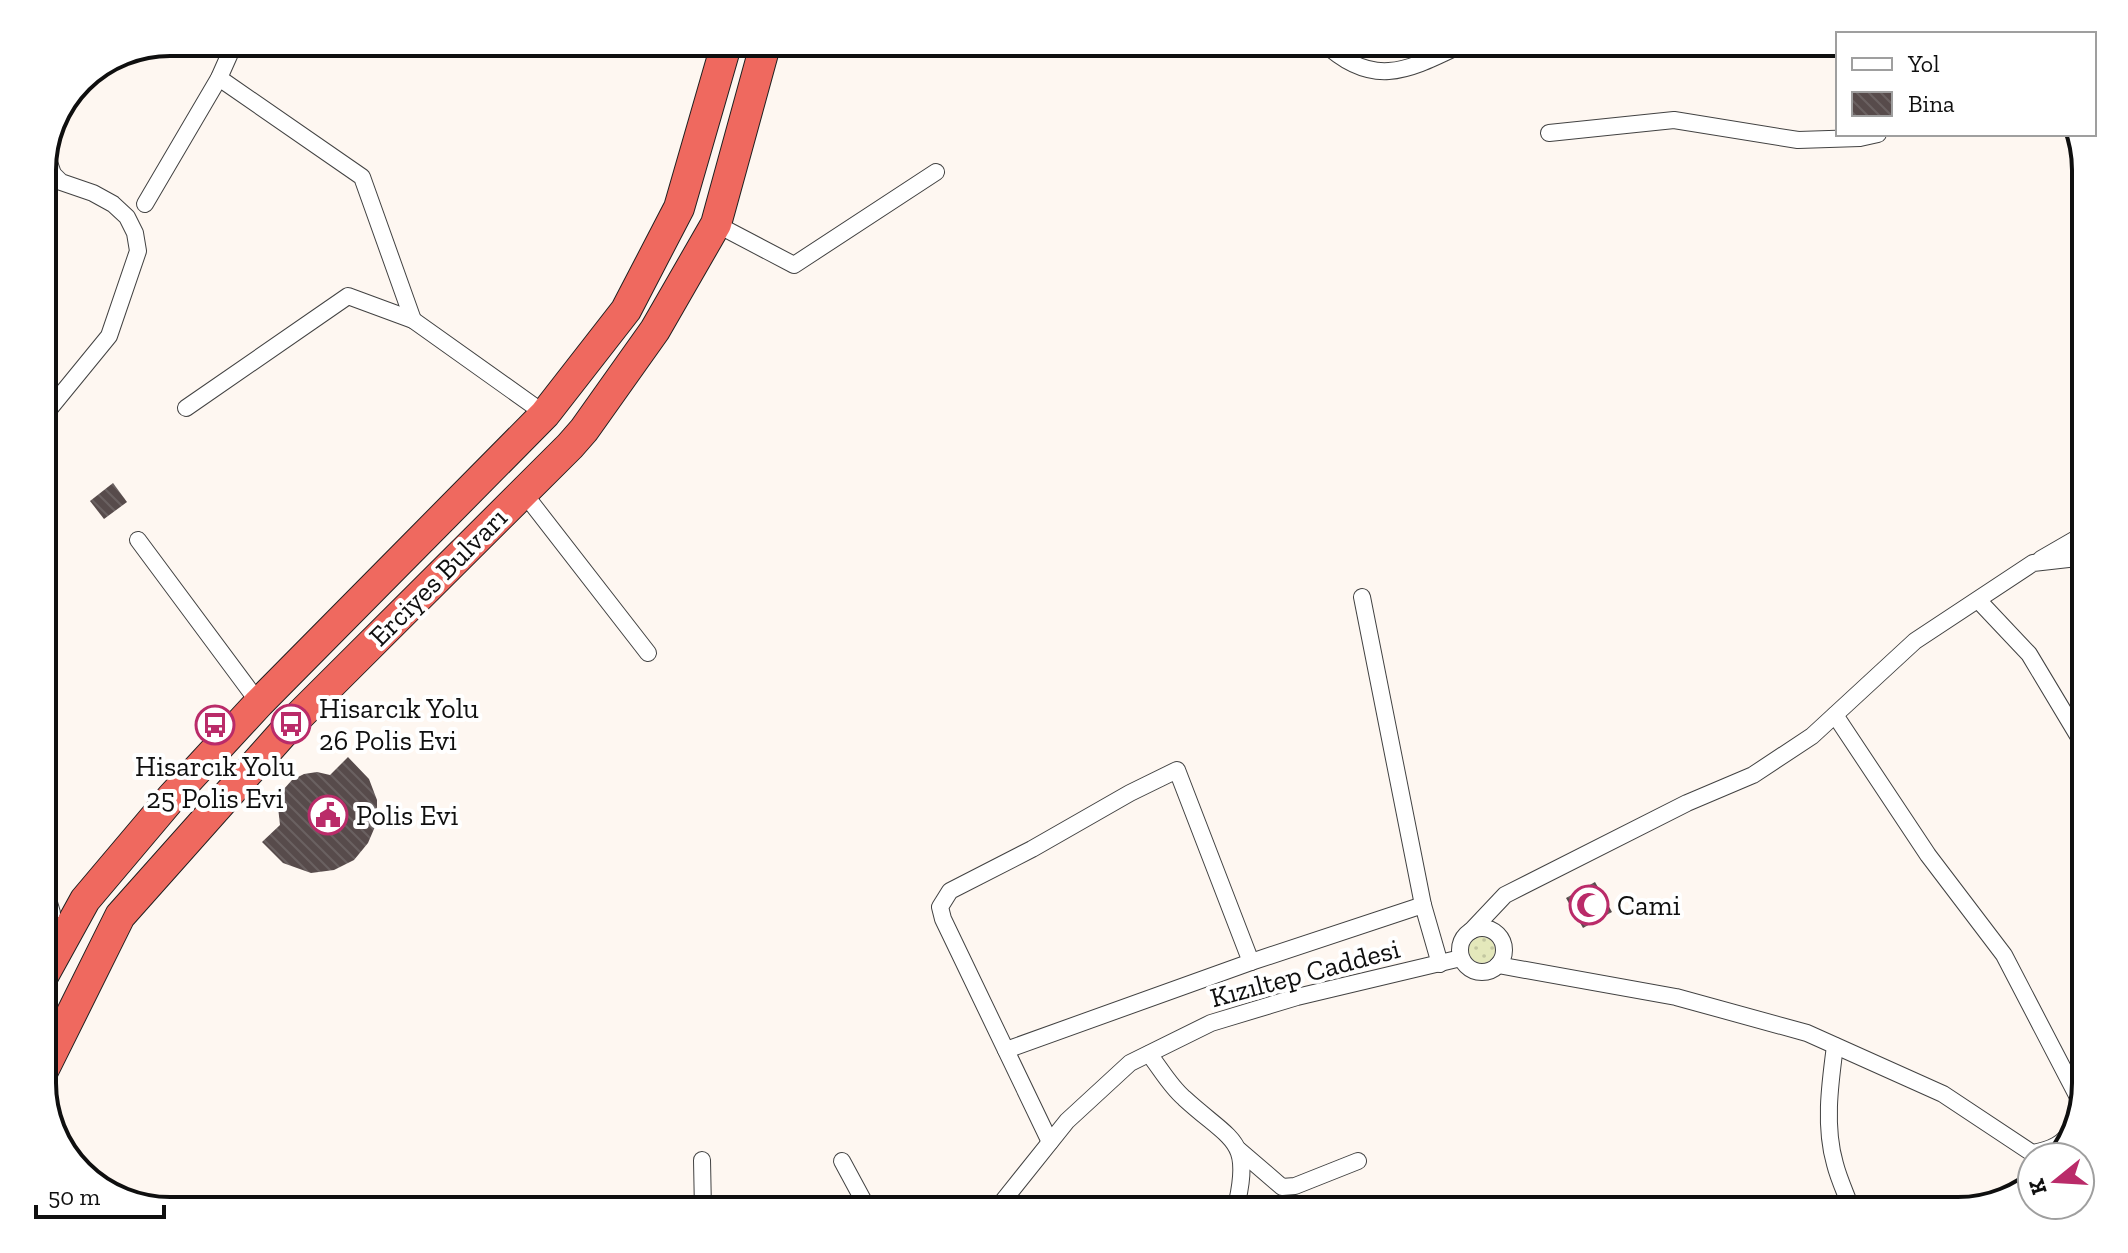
<svg xmlns="http://www.w3.org/2000/svg" width="2128" height="1253" font-family="'Zilla Slab',serif">
	<style>
		.grass { fill: url(#grass-dots) }
		.building { fill: url(#building-back-hatch) }
		.lines { fill: none; stroke-linecap: round; stroke-linejoin: round }
		.street-casing { stroke: #424242; stroke-width: 18 }
		.highway-casing { stroke: #202020; stroke-width: 32 }
		.street { stroke: #fff; stroke-width: 16 }
		.highway { stroke: #ef695f; stroke-width: 30 }
		.labels { text-anchor: middle; dominant-baseline: central; stroke-width: 8; stroke-linejoin: round; paint-order: stroke }
		.street-label { font-size: 28px; fill: #0f0f0f; stroke: #fff }
		.poi-label { font-size: 28px; fill: #0f0f0f; stroke: #fff; text-anchor: start }
		.rim { fill: none; stroke: #0f0f0f; stroke-width: 4 }
	</style>
	<defs>
		<pattern id="grass-dots" width="8" height="8" patternUnits="userSpaceOnUse" patternTransform="scale(2)"><rect width="8" height="8" fill="#e4e8bb"/><path d="M2 2h.1M6 6h.1" fill="none" stroke="#c2c6a0" stroke-width="1.8" stroke-linecap="round"/></pattern>
		<pattern id="building-back-hatch" width="6" height="6" patternUnits="userSpaceOnUse" patternTransform="scale(2)"><rect width="6" height="6" fill="#574b4b"/><path d="M-1 5l2 2M0 0l6 6M5-1l2 2" fill="none" stroke="#6a6161"/></pattern>
	</defs>
	<rect width="100%" height="100%" fill="#fef7f1"/>
	<circle class="grass" cx="1482" cy="950" r="13"/>
	<g class="building">
		<path d="M 113,483 L 127,502 L 104,519 L 90,501 Z"/>
		<path d="M 348,757 L 369,779 L 377,800 L 377,822 L 368,843 L 354,860 L 334,870 L 311,873 L 283,863 L 262,842 L 280,825 L 278,807 L 283,790 L 292,780 L 304,774 L 317,772 L 330,775 Z"/>
		<path d="M 1595,882 L 1612,912 L 1583,928 L 1566,898 Z"/>
	</g>
	<g class="lines">
		<g class="street-casing">
			<g id="street">
				<path d="M 1323,42 C 1375,92 1412,68 1467,42"/>
				<path d="M 219,78 L 362,177 L 413,320"/>
				<path d="M 1549,133 L 1674,120 L 1798,140 L 1860,138 L 1878,134"/>
				<path d="M 145,204 L 219,78 L 235,42"/>
				<path d="M 716,224 L 794,265 L 936,172"/>
				<path d="M 186,408 L 348,296 L 413,320 L 545,414"/>
				<path d="M 42,418 L 109,336 L 138,251 L 135,233 L 127,217 L 113,204 L 93,193 L 61,182 L 53,174 L 46,154"/>
				<path d="M 523,492 L 648,653"/>
				<path d="M 138,540 L 259,703"/>
				<path d="M 2041,559 L 2086,533"/>
				<path d="M 1362,597 L 1423,905 L 1440,964"/>
				<path d="M 1978,600 L 2029,654 L 2086,749"/>
				<path d="M 1835,715 L 1928,855 L 2004,955 L 2081,1103"/>
				<path d="M 42,879 L 52,913"/>
				<circle cx="1482" cy="950" r="22"/>
				<path d="M 1471,931 L 1505,895 L 1687,803 L 1753,775 L 1812,736 L 1915,641 L 2033,563 L 2086,557"/>
				<path d="M 1498,965 L 1676,997 L 1807,1033 L 1943,1094 L 2038,1157"/>
				<path d="M 1835,1046 C 1830,1084 1824,1126 1835,1164 C 1839,1180 1847,1196 1852,1211"/>
				<path d="M 1006,1050 L 1251,962 L 1423,905"/>
				<path d="M 1149,1054 C 1160,1068 1170,1086 1184,1098 C 1233,1143 1253,1138 1235,1211"/>
				<path d="M 1050,1142 L 943,919 L 940,907 L 950,891 L 1032,849 L 1130,793 L 1177,770 L 1251,962"/>
				<path d="M 1239,1150 L 1282,1187 L 1295,1186 L 1358,1161"/>
				<path d="M 2032,1153 C 2051,1150 2064,1144 2074,1127"/>
				<path d="M 702,1160 L 703,1211"/>
				<path d="M 842,1161 L 869,1211"/>
				<path d="M 995,1211 L 1067,1121 L 1130,1063 L 1211,1023 L 1297,997 L 1461,958"/>
			</g>
		</g>
		<g class="highway-casing">
			<g id="highway">
				<path d="M 42,978 L 85,900 L 172,797 L 259,703 L 545,414 L 626,310 L 679,208 L 727,42"/>
				<path d="M 42,1073 L 120,916 L 291,724 L 570,446 L 584,430 L 655,330 L 716,224 L 766,42"/>
			</g>
		</g>
		<use href="#street" class="street"/>
		<use href="#highway" class="highway"/>
	</g>
	<defs>
		<g id="bus-ring" transform="scale(2)"><circle r="9.5" fill="#fff" stroke="#ba2b69" stroke-width="1.5"/><path d="M-5-6H5V4H4V6H2V4H-2V6H-4V4H-5ZM-3.5-4V0h7V-4ZM-3.5 1.2v1.5H-2V1.2ZM2 1.2v1.5H3.5V1.2Z" fill="#ba2b69"/></g>
		<g id="civic-ring" transform="scale(2)"><circle r="9.5" fill="#fff" stroke="#ba2b69" stroke-width="1.5"/><path d="M-.6-6.5H3V-4.5H.6V-3L4-1V1h2V6H-6V1h2V-1L-.6-3ZM-1.2 2.5V6h2.4V2.5Z" fill="#ba2b69"/></g>
		<g id="mosque-ring" transform="scale(2)"><circle r="9.5" fill="#fff" stroke="#ba2b69" stroke-width="1.5"/><path d="M3.5-4.9A6 6 0 1 0 3.5 4.9A5 5 0 1 1 3.5-4.9Z" fill="#ba2b69"/></g>
	</defs>
	<g fill-rule="evenodd">
		<use href="#bus-ring" x="291" y="724"/>
		<use href="#bus-ring" x="215" y="725"/>
		<use href="#civic-ring" x="328" y="815"/>
		<use href="#mosque-ring" x="1589" y="905"/>
	</g>
	<g class="labels">
		<g class="street-label">
			<text transform="translate(438 577) rotate(-45)">Erciyes Bulvarı</text>
			<text transform="translate(1305 973) rotate(-15)">Kızıltep Caddesi</text>
		</g>
		<g class="poi-label">
			<text x="319" y="708">Hisarcık Yolu<tspan x="319" dy="32">26 Polis Evi</tspan></text>
			<text x="215" y="766" text-anchor="middle">Hisarcık Yolu<tspan x="215" dy="32">25 Polis Evi</tspan></text>
			<text x="356" y="815">Polis Evi</text>
			<text x="1617" y="905">Cami</text>
		</g>
	</g>
	<path d="M0 0H2128V1253H0ZM170 56H1958A114 114 0 0 1 2072 170V1083A114 114 0 0 1 1958 1197H170A114 114 0 0 1 56 1083V170A114 114 0 0 1 170 56Z" fill="#fff" fill-rule="evenodd"/>
	<path class="rim" d="M170 56H1958A114 114 0 0 1 2072 170V1083A114 114 0 0 1 1958 1197H170A114 114 0 0 1 56 1083V170A114 114 0 0 1 170 56Z"/>
	<rect x="1836" y="32" width="260" height="104" fill="#ffffff" stroke="#9f9f9f" stroke-width="2"/>
	<rect x="1852" y="58" width="40" height="12" fill="#ffffff" stroke="#9f9f9f" stroke-width="2"/>
	<text x="1908" y="72" font-size="24" fill="#0f0f0f">Yol</text>
	<rect x="1852" y="92" width="40" height="24" fill="url(#building-back-hatch)" stroke="#9f9f9f" stroke-width="2"/>
	<text x="1908" y="112" font-size="24" fill="#0f0f0f">Bina</text>
	<g transform="translate(2056 1181) rotate(252)"><circle r="38" fill="#ffffff" stroke="#9f9f9f" stroke-width="2"/>
	<path d="M0-6L14 30L0 20L-14 30Z" fill="#ba2b69"/>
	<text y="-12" font-size="22" font-weight="bold" text-anchor="middle" fill="#0f0f0f">K</text>
	</g>
	<path d="M36 1205v12h128v-12" fill="none" stroke="#0f0f0f" stroke-width="4"/>
	<text x="48" y="1205" font-size="24" fill="#0f0f0f" stroke="#ffffff" stroke-width="6" paint-order="stroke">50 m</text>
</svg>
